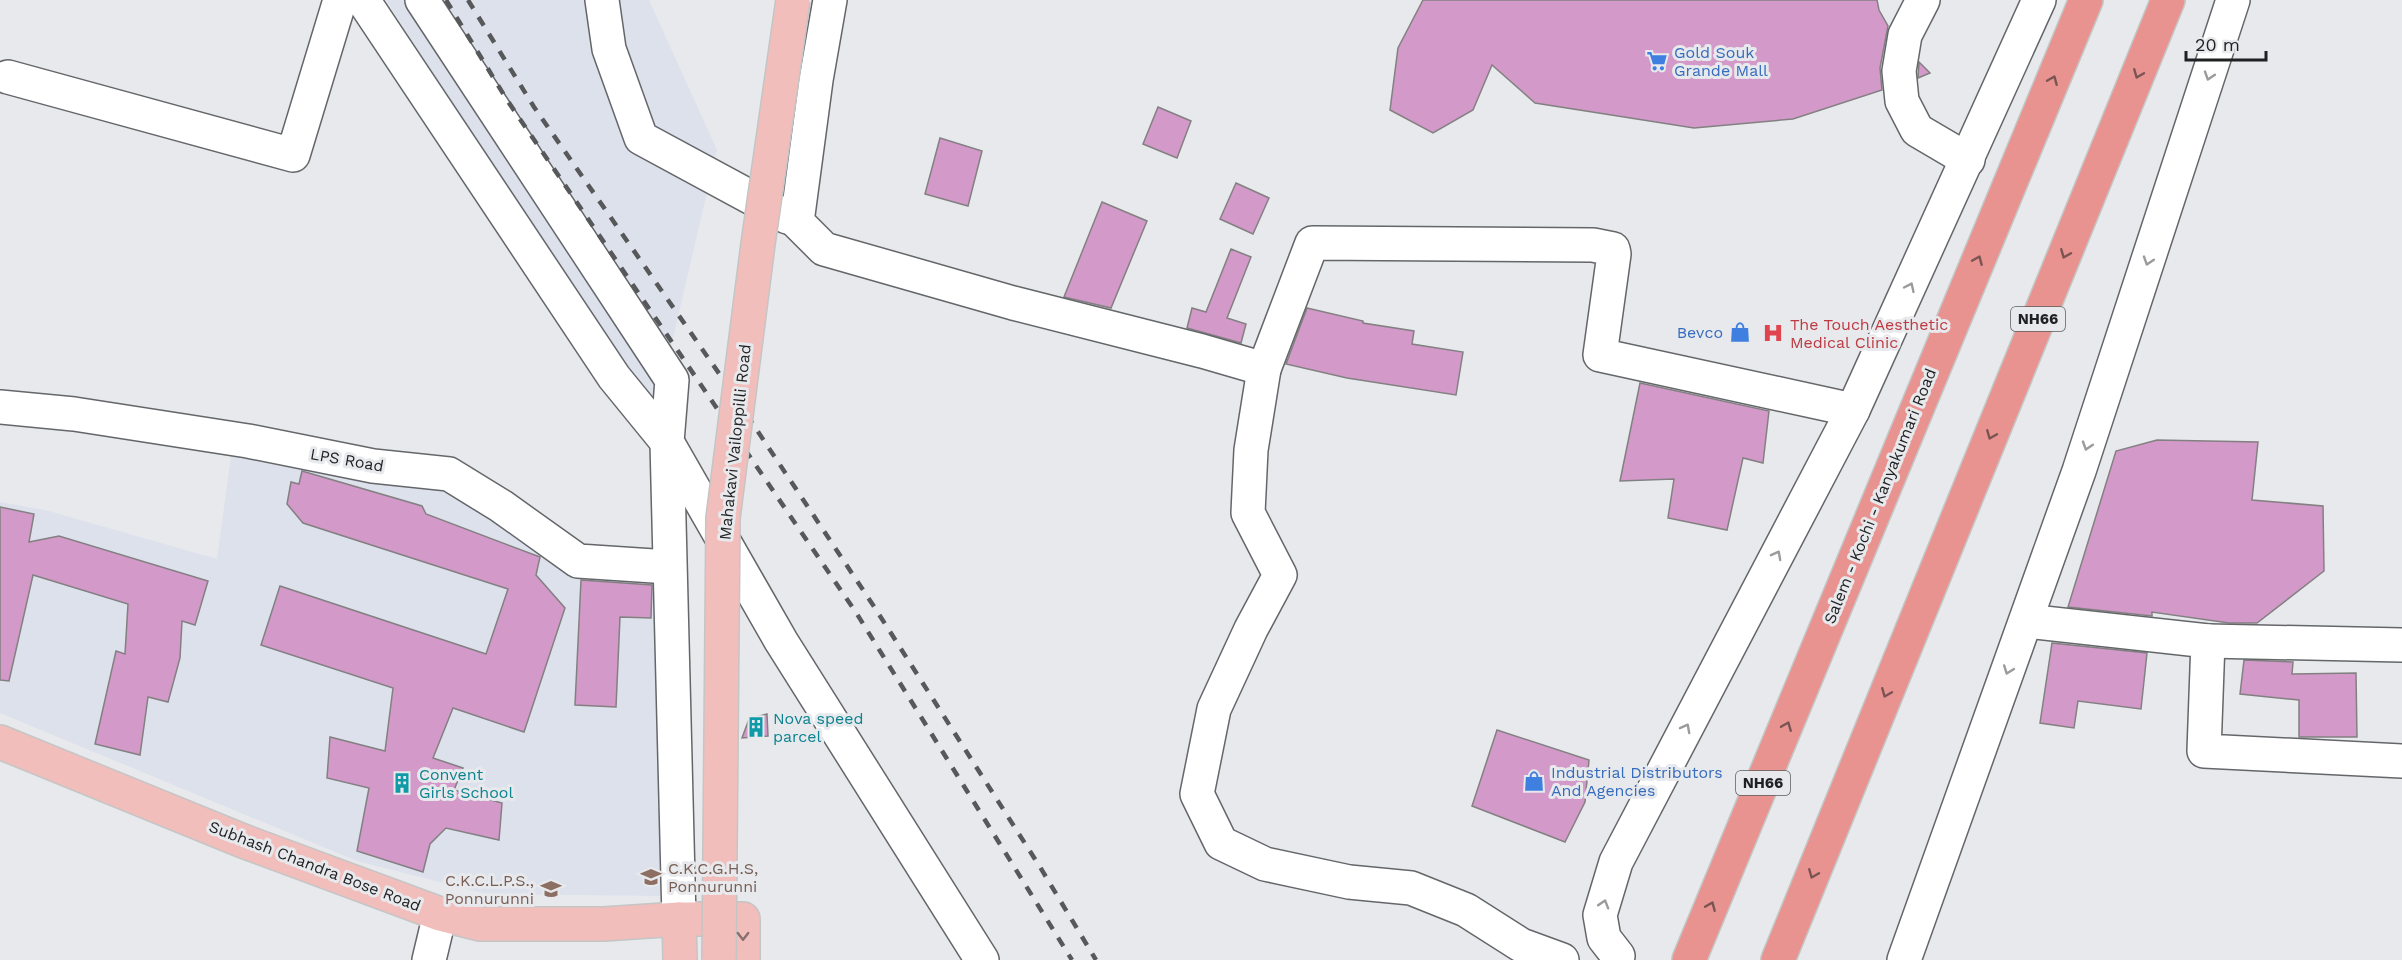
<svg xmlns="http://www.w3.org/2000/svg" width="2402" height="960" font-family="'Work Sans',sans-serif">
	<style>
		.built { fill: #dde1ec }
		.building { fill: #d399c9; stroke: #838082; stroke-width: 1.5 }
		.lines { fill: none; stroke-linecap: round; stroke-linejoin: round }
		.minor-casing { stroke: #646669; stroke-width: 36 }
		.major-casing { stroke: #c5c5c5; stroke-width: 36 }
		.highway-casing { stroke: #c5c5c5; stroke-width: 36 }
		.minor { stroke: #fff; stroke-width: 33 }
		.major { stroke: #f2bebc; stroke-width: 33 }
		.highway { stroke: #e99390; stroke-width: 33 }
		.rail { stroke: #57585a; stroke-width: 4.5; stroke-dasharray: 10 10; stroke-linecap: butt }
		.major-bridge-casing { stroke: #c5c5c5; stroke-width: 36; stroke-linecap: butt }
		.major-bridge { stroke: #f2bebc; stroke-width: 33 }
		.oneway { stroke: #7a5453 }
		.oneway2 { stroke: #9a9b9b }
		.oneway3 { stroke: #886f6e }
		.labels { text-anchor: middle; dominant-baseline: central; stroke-width: 6; stroke-linejoin: round; paint-order: stroke }
		.shield { fill: #e7e9ec; stroke: #5b5c5e; stroke-width: 1.5 }
		.shield-label { font-size: 15px; font-weight: bold; fill: #1f2021 }
		.shop-label { font-size: 16px; fill: #366cbe; stroke: #e7e9ec; text-anchor: start }
		.health-label { font-size: 16px; fill: #be3a42; stroke: #e7e9ec; text-anchor: start }
		.street-label { font-size: 16px; fill: #1f2021; stroke: #e7e9ec }
		.culture-label { font-size: 16px; fill: #0d838f; stroke: #e7e9ec; text-anchor: start }
		.education-label { font-size: 16px; fill: #785e54; stroke: #e7e9ec; text-anchor: start }
	</style>
	<rect width="100%" height="100%" fill="#e7e9ec"/>
	<g class="built">
		<path d="M 386,0 L 649,0 L 717,150 L 655,415 Z"/>
		<path d="M 232,449 L 447,483 L 498,513 L 662,575 L 666,896 L 487,894 L 357,861 L 0,713 L 0,502 L 45,510 L 217,559 Z"/>
	</g>
	<g class="building">
		<path d="M 1423,0 L 1877,0 L 1879,10 L 1888,26 L 1880,68 L 1882,90 L 1793,119 L 1694,128 L 1535,103 L 1492,65 L 1473,110 L 1433,133 L 1390,110 L 1398,48 Z"/>
		<path d="M 1919,62 L 1930,73 L 1918,78 Z"/>
		<path d="M 1158,107 L 1191,121 L 1177,158 L 1143,144 Z"/>
		<path d="M 940,138 L 982,151 L 968,206 L 925,194 Z"/>
		<path d="M 1236,183 L 1269,198 L 1253,234 L 1220,219 Z"/>
		<path d="M 1102,202 L 1147,221 L 1111,308 L 1064,297 Z"/>
		<path d="M 1231,249 L 1251,257 L 1227,318 L 1246,324 L 1241,343 L 1187,328 L 1192,308 L 1206,312 Z"/>
		<path d="M 1307,308 L 1363,321 L 1363,323 L 1414,331 L 1412,344 L 1463,352 L 1456,395 L 1347,378 L 1286,364 Z"/>
		<path d="M 1640,383 L 1769,411 L 1763,463 L 1743,458 L 1727,530 L 1668,518 L 1674,479 L 1620,481 Z"/>
		<path d="M 2157,440 L 2258,442 L 2252,500 L 2323,506 L 2324,571 L 2257,623 L 2229,623 L 2152,612 L 2152,616 L 2068,607 L 2116,451 Z"/>
		<path d="M 302,471 L 422,506 L 426,514 L 540,557 L 536,575 L 565,608 L 524,732 L 453,708 L 433,758 L 463,768 L 454,790 L 502,803 L 499,840 L 446,828 L 430,844 L 423,872 L 357,851 L 369,788 L 327,778 L 330,737 L 385,751 L 393,688 L 261,645 L 280,586 L 486,654 L 508,589 L 303,523 L 287,504 L 291,482 L 299,484 Z"/>
		<path d="M 0,507 L 34,514 L 29,542 L 59,536 L 208,581 L 195,625 L 182,621 L 180,658 L 168,702 L 148,697 L 140,755 L 95,744 L 116,651 L 125,654 L 128,604 L 33,575 L 9,681 L 0,680 Z"/>
		<path d="M 581,580 L 652,585 L 651,618 L 620,617 L 616,707 L 575,705 Z"/>
		<path d="M 2052,643 L 2147,653 L 2141,709 L 2078,701 L 2074,728 L 2040,723 Z"/>
		<path d="M 2244,660 L 2293,662 L 2292,674 L 2356,673 L 2357,737 L 2299,737 L 2299,700 L 2240,694 Z"/>
		<path d="M 767,714 L 768,736 L 742,738 L 749,719 Z"/>
		<path d="M 1497,730 L 1589,760 L 1585,802 L 1565,842 L 1472,806 Z"/>
	</g>
	<g class="lines">
		<g class="minor-casing">
			<g id="minor">
				<path d="M 363,0 L 614,377 L 667,442 L 781,641 L 982,960"/>
				<path d="M 422,0 L 672,380 L 667,442 L 679,919"/>
				<path d="M 602,0 L 609,49 L 641,138 L 787,217"/>
				<path d="M 830,0 L 816,80 L 797,222 L 824,249 L 1013,303 L 1202,351 L 1264,369 L 1251,450 L 1248,513 L 1280,575 L 1251,629 L 1214,709 L 1197,794 L 1221,843 L 1265,864 L 1349,882 L 1411,888 L 1466,910 L 1521,945 L 1562,960"/>
				<path d="M 1923,0 L 1905,35 L 1899,71 L 1902,101 L 1917,130 L 1968,160"/>
				<path d="M 8,77 L 293,155 L 340,0"/>
				<path d="M 1264,369 L 1312,243 L 1593,245 L 1613,249 L 1614,254 L 1600,355 L 1853,410"/>
				<path d="M 0,407 L 74,414 L 248,441 L 373,466 L 449,474 L 501,506 L 578,561 L 669,567"/>
				<path d="M 2026,621 L 2208,641 L 2204,751 L 2402,761"/>
				<path d="M 2208,641 L 2402,645"/>
				<path d="M 1618,956 L 1604,938 L 1600,915 L 1616,862 L 1853,410 L 2039,0"/>
				<path d="M 429,960 L 440,914"/>
				<path d="M 1904,960 L 2079,471 L 2233,0"/>
			</g>
		</g>
		<g class="major-casing">
			<g id="major">
				<path d="M 0,742 L 243,841 L 440,914 L 480,924 L 604,924 L 679,919"/>
				<path d="M 680,960 L 679,919 L 743,919 L 743,960"/>
			</g>
		</g>
		<g class="highway-casing">
			<g id="highway">
				<path d="M 1689,960 L 2086,0"/>
				<path d="M 1778,960 L 2168,0"/>
			</g>
		</g>
		<use href="#minor" class="minor"/>
		<use href="#major" class="major"/>
		<use href="#highway" class="highway"/>
		<g class="rail">
			<path d="M 446,0 L 507,100 L 857,614 L 1072,960"/>
			<path d="M 468,0 L 534,107 L 725,382 L 873,605 L 1040,867 L 1096,960"/>
		</g>
		<g class="major-bridge-casing">
			<path id="major-bridge" d="M 719,960 L 723,518 L 758,244 L 793,0"/>
		</g>
		<use href="#major-bridge" class="major-bridge"/>
	</g>
	<defs><path id="oneway-chevron" d="M-2-3.5L2.5 0L-2 3.5" fill="none" stroke-width="1.6" stroke-linecap="round" stroke-linejoin="round" transform="scale(1.5)"/></defs>
	<g class="oneway">
		<use href="#oneway-chevron" transform="translate(2138 74) rotate(112)"/>
		<use href="#oneway-chevron" transform="translate(2053 80) rotate(-67)"/>
		<use href="#oneway-chevron" transform="translate(2065 254) rotate(112)"/>
		<use href="#oneway-chevron" transform="translate(1978 260) rotate(-67)"/>
		<use href="#oneway-chevron" transform="translate(1991 435) rotate(112)"/>
		<use href="#oneway-chevron" transform="translate(1886 693) rotate(112)"/>
		<use href="#oneway-chevron" transform="translate(1787 726) rotate(-68)"/>
		<use href="#oneway-chevron" transform="translate(1813 874) rotate(112)"/>
		<use href="#oneway-chevron" transform="translate(1711 906) rotate(-67)"/>
	</g>
	<g class="oneway2">
		<use href="#oneway-chevron" transform="translate(2209 76) rotate(108)"/>
		<use href="#oneway-chevron" transform="translate(2148 261) rotate(108)"/>
		<use href="#oneway-chevron" transform="translate(1910 287) rotate(-65)"/>
		<use href="#oneway-chevron" transform="translate(2087 446) rotate(108)"/>
		<use href="#oneway-chevron" transform="translate(1777 555) rotate(-62)"/>
		<use href="#oneway-chevron" transform="translate(2008 670) rotate(110)"/>
		<use href="#oneway-chevron" transform="translate(1686 728) rotate(-62)"/>
		<use href="#oneway-chevron" transform="translate(1604 904) rotate(-73)"/>
	</g>
	<use class="oneway3" href="#oneway-chevron" transform="translate(743 936) rotate(90)"/>
	<defs>
		<g id="supermarket-bare" transform="scale(1.62)"><path d="M-6-5.5h2.5l.6 2H6L4.5 2H-2.5L-4.4-4H-6ZM-1.5 3.2a1.3 1.3 0 1 0 .1 0ZM3 3.2a1.3 1.3 0 1 0 .1 0Z" fill="#3f7fe0" stroke="#e7e9ec" stroke-width="2.5" paint-order="stroke"/></g>
		<g id="shop-bare" transform="scale(1.62)"><path d="M-5-2.5h2.3a2.7 3.5 0 0 1 5.4 0H5L5.5 6h-11ZM-1.5-2.5h3a1.5 2.3 0 0 0-3 0Z" fill="#3f7fe0" stroke="#e7e9ec" stroke-width="2.5" paint-order="stroke"/></g>
		<g id="hospital-bare" transform="scale(1.62)"><path d="M-5-5h3v3.5h4V-5h3V5h-3V1.5h-4V5h-3Z" fill="#e0444e" stroke="#e7e9ec" stroke-width="2.5" paint-order="stroke"/></g>
		<g id="building-bare" transform="scale(1.62)"><path d="M-4-6H4V6H1V3H-1V6H-4ZM-2.5-4.3h1.7v1.8h-1.7ZM.8-4.3h1.7v1.8H.8ZM-2.5-1h1.7V.8h-1.7ZM.8-1h1.7V.8H.8Z" fill="#0f9aa8" stroke="#e7e9ec" stroke-width="2.5" paint-order="stroke"/></g>
		<g id="school-bare" transform="scale(1.62)"><path d="M0-5L7-2L0 1L-7-2ZM-4 1L0 2.5L4 1V4Q0 6-4 4Z" fill="#8d6e63" stroke="#e7e9ec" stroke-width="2.5" paint-order="stroke"/></g>
	</defs>
	<g fill-rule="evenodd">
		<use href="#supermarket-bare" x="1657" y="61"/>
		<use href="#shop-bare" x="1740" y="332"/>
		<use href="#hospital-bare" x="1773" y="333"/>
		<use href="#building-bare" x="756" y="727"/>
		<use href="#shop-bare" x="1534" y="781"/>
		<use href="#building-bare" x="402" y="783"/>
		<use href="#school-bare" x="651" y="877"/>
		<use href="#school-bare" x="551" y="889"/>
	</g>
	<g class="labels">
		<g class="shield">
			<rect x="2011" y="307" width="54" height="24" rx="4.5"/>
			<rect x="1736" y="771" width="54" height="24" rx="4.5"/>
		</g>
		<g class="shield-label">
			<text x="2038" y="319">NH66</text>
			<text x="1763" y="783">NH66</text>
		</g>
		<g class="shop-label">
			<text x="1674" y="52">Gold Souk<tspan x="1674" dy="18">Grande Mall</tspan></text>
			<text x="1723" y="332" text-anchor="end">Bevco</text>
			<text x="1551" y="772">Industrial Distributors<tspan x="1551" dy="18">And Agencies</tspan></text>
		</g>
		<g class="health-label">
			<text x="1790" y="324">The Touch Aesthetic<tspan x="1790" dy="18">Medical Clinic</tspan></text>
		</g>
		<g class="street-label">
			<text transform="translate(735 442) rotate(-84)">Mahakavi Vailoppilli Road</text>
			<text transform="translate(347 460) rotate(10)">LPS Road</text>
			<text transform="translate(1880 496) rotate(-68)">Salem - Kochi - Kanyakumari Road</text>
			<text transform="translate(315 866) rotate(21)">Subhash Chandra Bose Road</text>
		</g>
		<g class="culture-label">
			<text x="773" y="718">Nova speed<tspan x="773" dy="18">parcel</tspan></text>
			<text x="419" y="774">Convent<tspan x="419" dy="18">Girls School</tspan></text>
		</g>
		<g class="education-label">
			<text x="668" y="868">C.K.C.G.H.S,<tspan x="668" dy="18">Ponnurunni</tspan></text>
			<text x="534" y="880" text-anchor="end">C.K.C.L.P.S.,<tspan x="534" dy="18">Ponnurunni</tspan></text>
		</g>
	</g>
	<path d="M2186 51v9h80v-9" fill="none" stroke="#1f2021" stroke-width="3"/>
	<text x="2195" y="51" font-size="18" fill="#1f2021" stroke="#e7e9ec" stroke-width="4.5" paint-order="stroke">20 m</text>
</svg>
